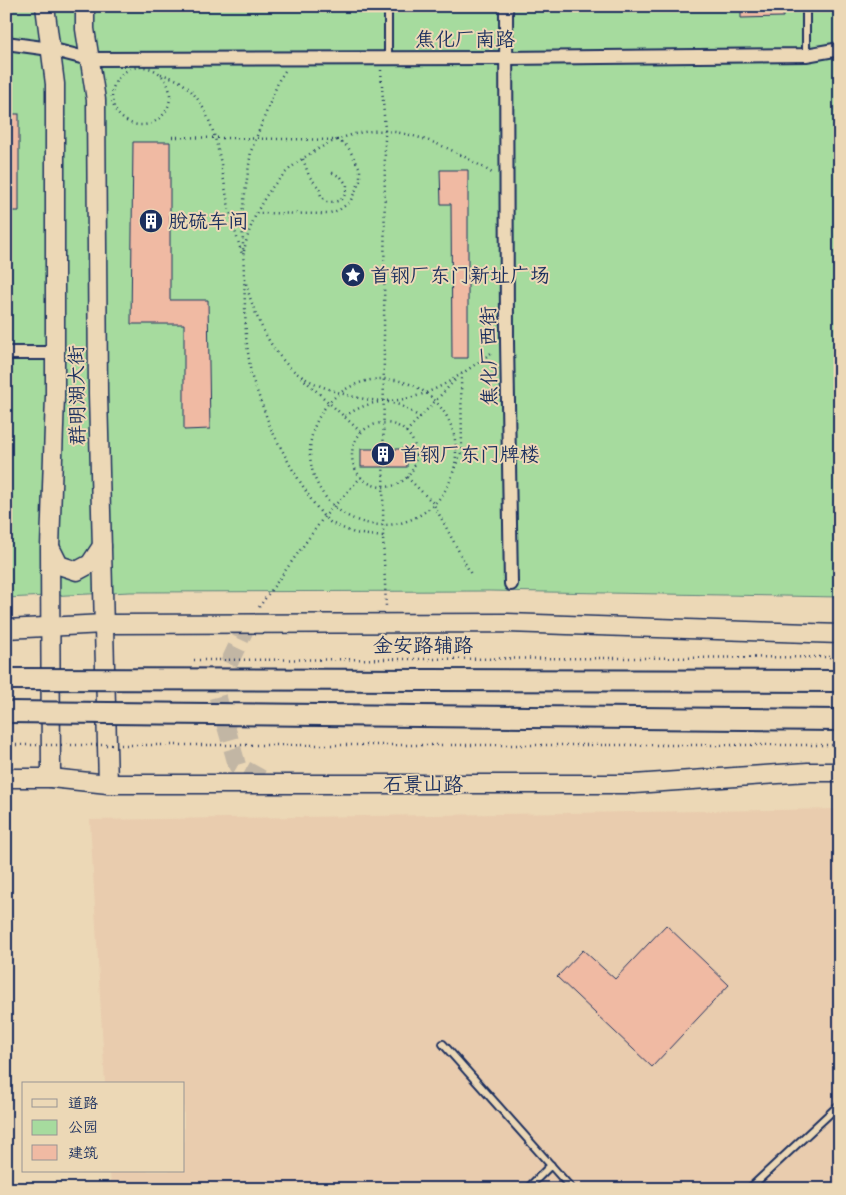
<svg xmlns="http://www.w3.org/2000/svg" width="846" height="1195" font-family="Caveat,'LXGW WenKai TC',sans-serif">
	<style>
		.built { fill: #e9ccae }
		.green { fill: #a6db9e; stroke: #60857e }
		.building { fill: #f0baa3; stroke: #1b2f5e }
		.lines { fill: none; stroke-linecap: round; stroke-linejoin: round }
		.secondary-tunnel { stroke: #c2b6a4; stroke-width: 18; stroke-dasharray: 18 9; stroke-linecap: butt }
		.lane-casing { stroke: #1b2f5e; stroke-width: 10 }
		.street-casing { stroke: #1b2f5e; stroke-width: 16 }
		.secondary-casing { stroke: #1b2f5e; stroke-width: 21 }
		.path { stroke: #1b2f5e; stroke-width: 2.5; stroke-dasharray: 1 4; stroke-linecap: butt }
		.lane { stroke: #ecd8b6; stroke-width: 6 }
		.street { stroke: #ecd8b6; stroke-width: 12 }
		.secondary { stroke: #ecd8b6; stroke-width: 18 }
		.primary-bridge-casing { stroke: #1b2f5e; stroke-width: 24; stroke-linecap: butt }
		.path-bridge { stroke: #1b2f5e; stroke-width: 2.5; stroke-dasharray: 1 4; stroke-linecap: butt }
		.primary-bridge { stroke: #ecd8b6; stroke-width: 20 }
		.labels { text-anchor: middle; dominant-baseline: central; stroke-width: 4; stroke-linejoin: round; paint-order: stroke }
		.street-label { font-size: 20px; fill: #1b2f5e; stroke: #ecd8b6 }
		.poi-label { font-size: 20px; fill: #1b2f5e; stroke: #ecd8b6; text-anchor: start }
	</style>
	<rect width="100%" height="100%" fill="#ecd8b6"/>
	<filter id="ink" filterUnits="userSpaceOnUse"><feTurbulence type="fractalNoise" baseFrequency=".02" numOctaves="2"/><feDisplacementMap in="SourceGraphic" scale="10" xChannelSelector="R" yChannelSelector="G"/><feConvolveMatrix kernelMatrix="1 2 1 2 8 2 1 2 1" color-interpolation-filters="sRGB"/></filter>
	<g filter="url(#ink)">
		<path class="built" d="M 840,809 L 840,1189 L 111,1189 L 110,1171 L 184,1171 L 184,1084 L 105,1084 L 90,820 Z"/>
		<path class="green" d="M 6,6 L 840,6 L 840,597 L 489,591 L 130,592 L 6,598 Z"/>
		<g class="building">
			<path d="M 741,6 L 783,6 L 783,17 L 741,18 Z"/>
			<rect x="6" y="114" width="13" height="97"/>
			<path d="M 133,142 L 170,142 L 170,300 L 208,300 L 210,429 L 184,430 L 184,324 L 131,324 Z"/>
			<path d="M 440,170 L 468,170 L 468,358 L 452,358 L 451,204 L 441,204 Z"/>
			<rect x="361" y="449" width="46" height="18"/>
			<path d="M 666,925 L 729,985 L 652,1067 L 557,977 L 583,950 L 615,979 Z"/>
		</g>
		<g class="lines">
			<path class="secondary-tunnel" d="M 248,623 L 216,691 L 237,765 L 271,784"/>
			<g class="lane-casing">
				<g id="lane">
					<path d="M 388,6 L 388,58"/>
					<path d="M 806,55 L 806,6"/>
					<path d="M 443,1044 L 572,1189"/>
					<path d="M 527,1189 L 551,1165"/>
					<path d="M 749,1189 L 840,1104"/>
				</g>
			</g>
			<g class="street-casing">
				<g id="street">
					<path d="M 506,6 L 507,341 L 511,584"/>
					<path d="M 6,43 L 50,49 L 89,59 L 506,58 L 806,55 L 840,49"/>
					<path d="M 6,353 L 55,353"/>
				</g>
			</g>
			<g class="secondary-casing">
				<g id="secondary">
					<path d="M 45,6 L 55,84 L 55,396 L 50,548 L 51,778"/>
					<path d="M 85,6 L 85,29 L 96,100 L 98,394 L 108,784"/>
					<path d="M 51,549 L 59,565 L 77,571 L 90,564 L 102,546"/>
					<path d="M 6,629 L 104,624 L 507,623 L 840,634"/>
					<path d="M 6,778 L 51,778 L 108,784 L 634,784 L 808,772 L 840,772"/>
				</g>
			</g>
			<g class="path">
				<circle cx="141" cy="96" r="29"/>
				<path d="M 381,70 L 385,131 L 383,537 L 386,607"/>
				<path d="M 285,71 L 279,80 L 251,151 L 242,214 L 246,337 L 251,375 L 271,429 L 291,467 L 312,501 L 324,517 L 331,523 L 354,533 L 383,537"/>
				<path d="M 161,74 C 167,76 174,78 179,81 C 215,104 220,161 227,198 C 231,217 236,235 242,254"/>
				<path d="M 172,137 L 338,140 L 348,147 L 360,169 L 360,181 L 350,202 L 339,210 L 327,214 L 258,213"/>
				<path d="M 303,159 L 309,176 L 319,188 L 321,196 L 326,202 C 341,202 345,200 347,185 L 341,177 L 331,172"/>
				<path d="M 244,251 C 248,230 258,206 271,189 C 294,157 347,127 387,131 C 425,135 461,153 492,173"/>
				<path d="M 245,279 C 252,311 271,355 298,374 C 313,384 330,390 347,395 C 365,400 385,403 404,399 C 438,393 466,371 494,351"/>
				<path d="M 301,377 L 362,433"/>
				<circle cx="383" cy="452" r="73"/>
				<path d="M 388,402 L 400,405 L 420,417"/>
				<path d="M 345,416 C 356,409 366,404 380,402"/>
				<circle cx="384" cy="455" r="32"/>
				<path d="M 406,432 L 457,378"/>
				<path d="M 455,468 L 462,450 L 461,374"/>
				<path d="M 407,477 L 433,503 L 472,576"/>
				<path d="M 259,607 L 324,517 L 361,477"/>
			</g>
			<use href="#lane" class="lane"/>
			<use href="#street" class="street"/>
			<use href="#secondary" class="secondary"/>
			<g class="primary-bridge-casing">
				<g id="primary-bridge">
					<path d="M 6,679 L 840,681"/>
					<path d="M 6,712 L 840,720"/>
				</g>
			</g>
			<g class="path-bridge">
				<path d="M 194,660 L 840,657"/>
				<path d="M 6,745 L 840,745"/>
			</g>
			<use href="#primary-bridge" class="primary-bridge"/>
		</g>
	</g>
	<defs>
		<g id="building-disc" transform="scale(1.25)"><circle r="9.5" fill="#1b2f5e" stroke="#ecd8b6"/><path d="M-4-6H4V6H1V3H-1V6H-4ZM-2.5-4.3h1.7v1.8h-1.7ZM.8-4.3h1.7v1.8H.8ZM-2.5-1h1.7V.8h-1.7ZM.8-1h1.7V.8H.8Z" fill="#fff"/></g>
		<g id="sight-disc" transform="scale(1.25)"><circle r="9.5" fill="#1b2f5e" stroke="#ecd8b6"/><path d="M0-6L1.8-2.2L6-1.7L2.9 1.2L3.7 5.4L0 3.3L-3.7 5.4L-2.9 1.2L-6-1.7L-1.8-2.2Z" fill="#fff"/></g>
	</defs>
	<g fill-rule="evenodd">
		<use href="#building-disc" x="151" y="221"/>
		<use href="#sight-disc" x="353" y="275"/>
		<use href="#building-disc" x="383" y="454"/>
	</g>
	<g class="labels">
		<g class="street-label">
			<text x="465" y="39">焦化厂南路</text>
			<text transform="translate(489 356) rotate(-91)">焦化厂西街</text>
			<text transform="translate(77 395) rotate(-91)">群明湖大街</text>
			<text x="423" y="645">金安路辅路</text>
			<text x="423" y="784">石景山路</text>
		</g>
		<g class="poi-label">
			<text x="168" y="221">脱硫车间</text>
			<text x="370" y="275">首钢厂东门新址广场</text>
			<text x="400" y="454">首钢厂东门牌楼</text>
		</g>
	</g>
	<rect width="846" height="1195" fill="none" stroke="#ecd8b6" stroke-width="25"/>
	<rect x="12" y="12" width="821" height="1170" fill="none" stroke="#1b2f5e" stroke-width="2" filter="url(#ink)"/>
	<rect x="22" y="1082" width="162" height="90" fill="#ecd8b6" stroke="#989493"/>
	<rect x="32" y="1099" width="25" height="8" fill="#ecd8b6" stroke="#989493"/>
	<text x="68" y="1108" font-size="15" fill="#1b2f5e">道路</text>
	<rect x="32" y="1120" width="25" height="15" fill="#a6db9e" stroke="#989493"/>
	<text x="68" y="1132" font-size="15" fill="#1b2f5e">公园</text>
	<rect x="32" y="1145" width="25" height="15" fill="#f0baa3" stroke="#989493"/>
	<text x="68" y="1158" font-size="15" fill="#1b2f5e">建筑</text>
</svg>
